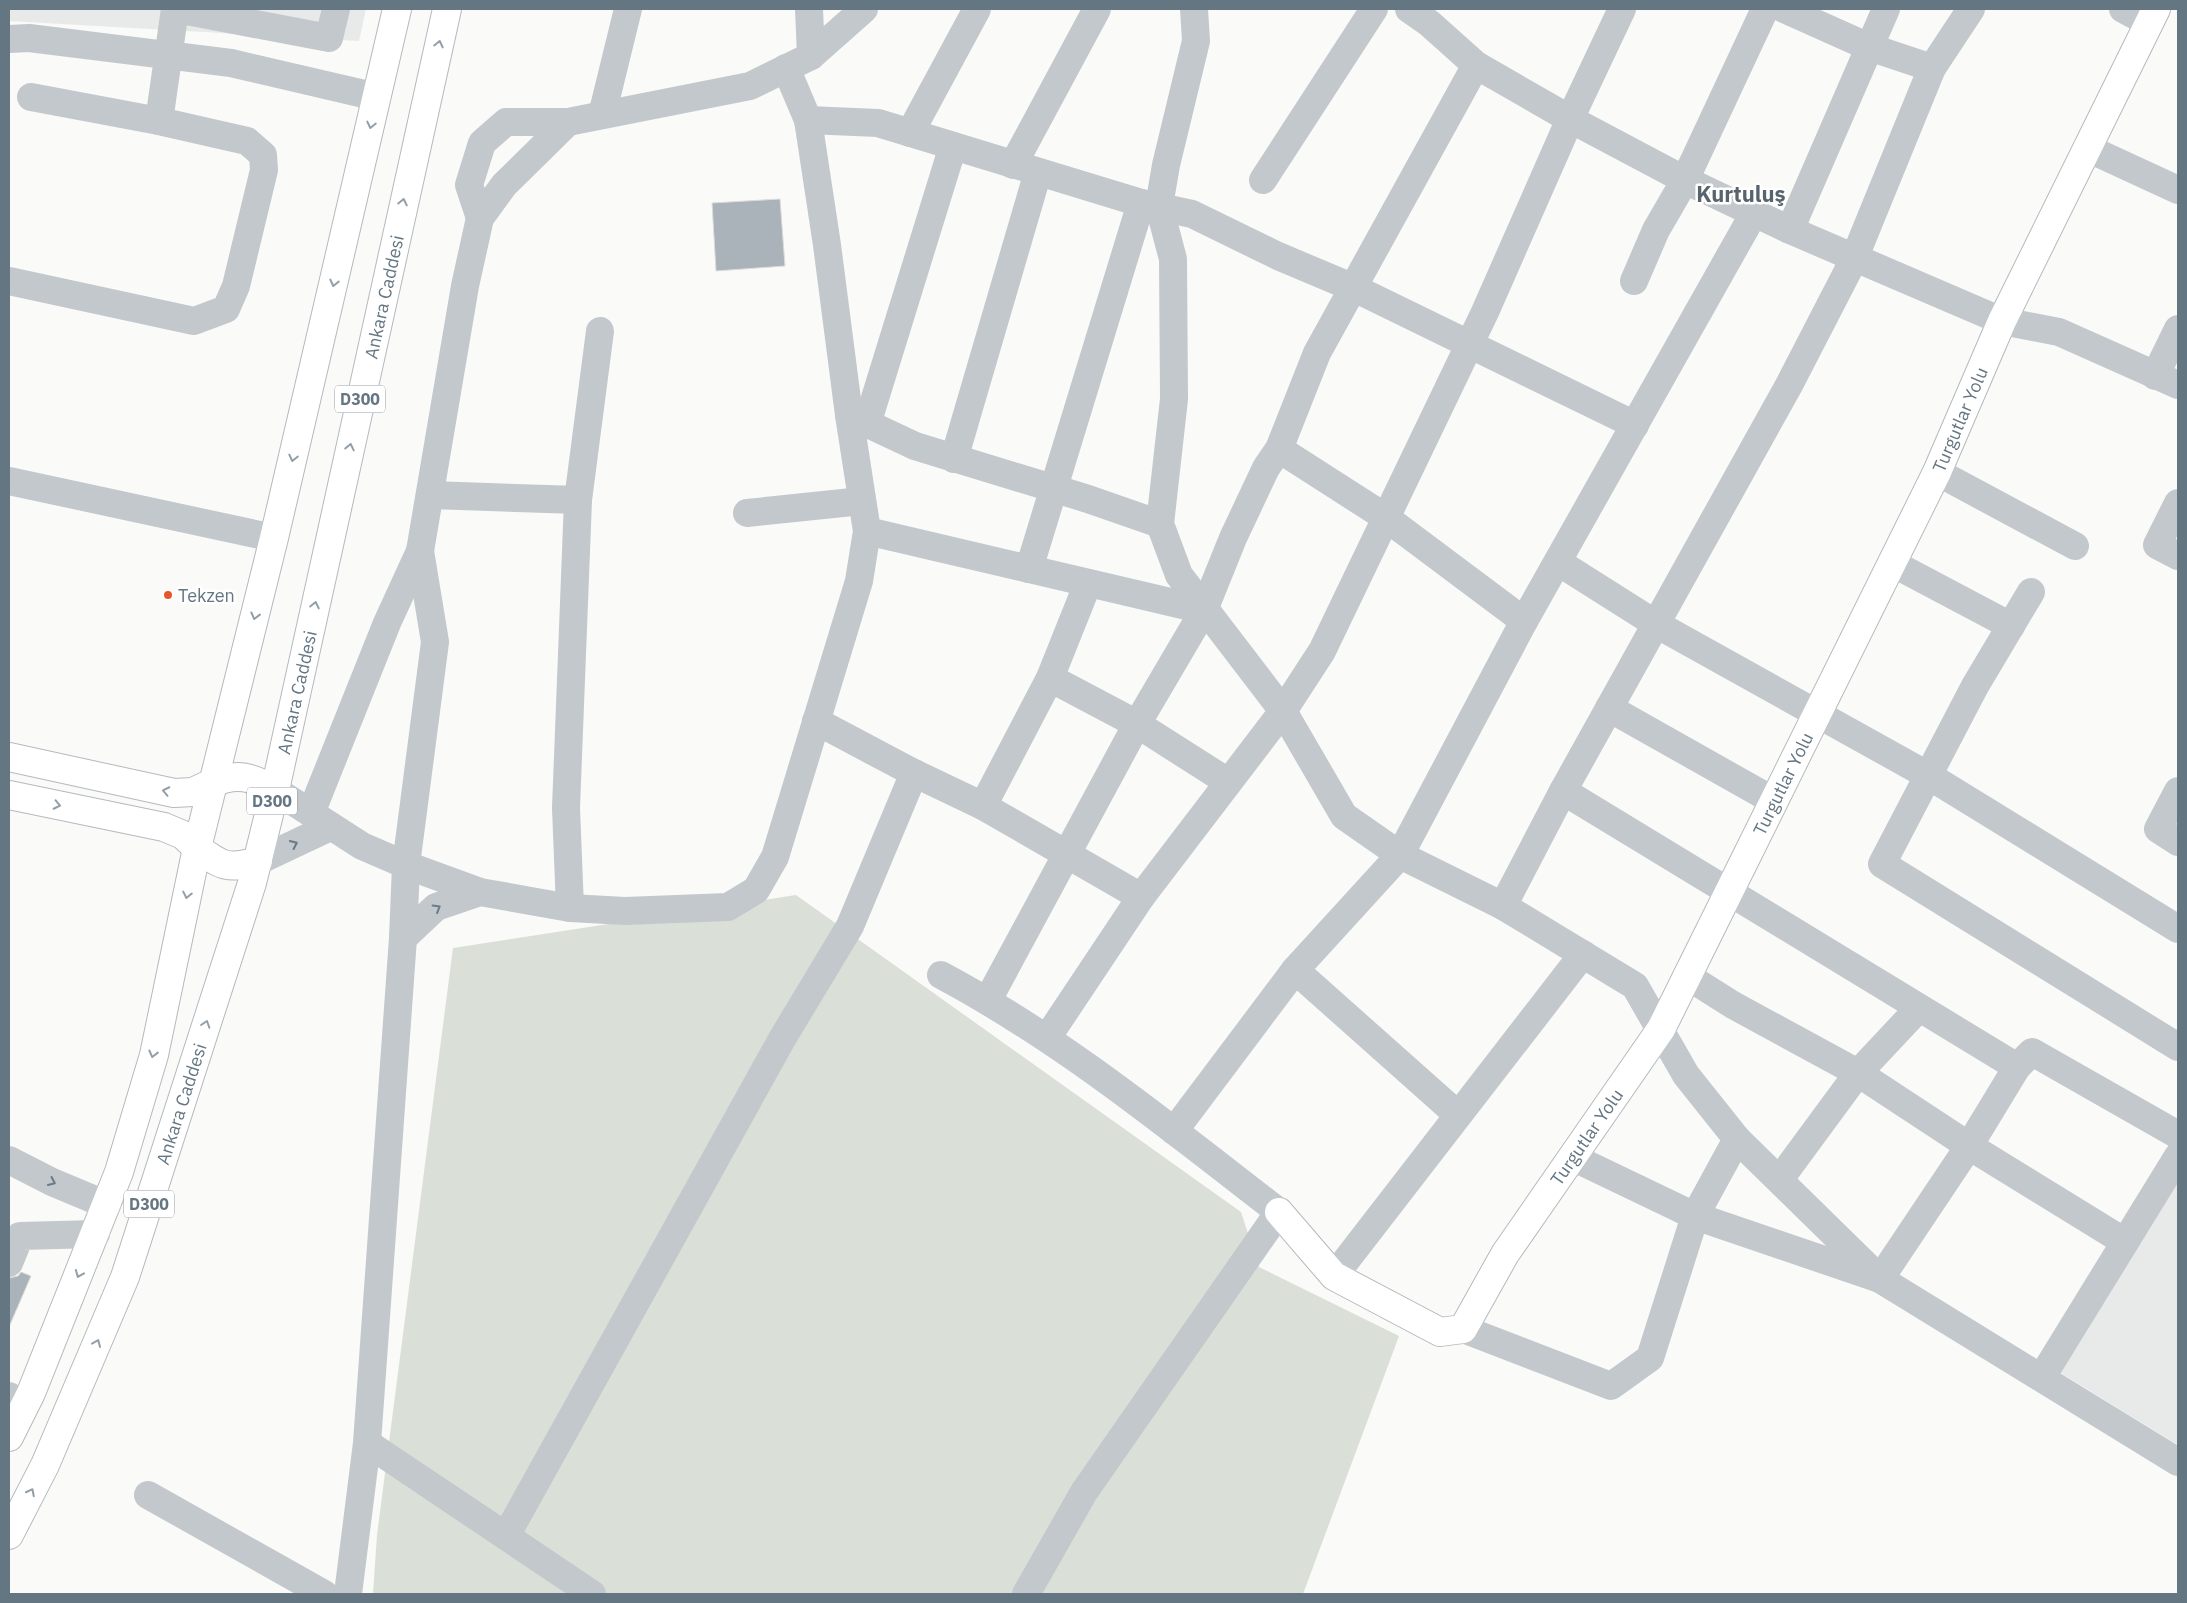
<svg xmlns="http://www.w3.org/2000/svg" width="2187" height="1603" font-family="'IBM Plex Sans',sans-serif">
	<style>
		.built { fill: #e8e9e9 }
		.green { fill: #dadfd7 }
		.building { fill: #aab3b9; stroke: #dcdcda }
		.lines { fill: none; stroke-linecap: round; stroke-linejoin: round }
		.major-casing { stroke: #b5babe; stroke-width: 30 }
		.highway-casing { stroke: #b4b9bd; stroke-width: 30 }
		.minor { stroke: #c3c8cc; stroke-width: 28 }
		.major { stroke: #fff; stroke-width: 28 }
		.highway { stroke: #fff; stroke-width: 28 }
		.oneway { stroke: #939fa8 }
		.oneway2 { stroke: #6a7a87 }
		.poi-dot { fill: #e4572e; stroke: #fff; stroke-width: 2 }
		.labels { text-anchor: middle; dominant-baseline: central; stroke-width: 5; stroke-linejoin: round; paint-order: stroke }
		.shield { fill: #fff; stroke: #939fa8; stroke-width: 1 }
		.shield-label { font-size: 16px; font-weight: bold; fill: #657683 }
		.street-label { font-size: 18px; fill: #657683; stroke: #fff }
		.poi-label { font-size: 18px; fill: #657683; stroke: #fff; text-anchor: start }
		.district-label { font-size: 22px; font-weight: bold; fill: #57646e; stroke: #fff }
	</style>
	<rect width="100%" height="100%" fill="#fafaf8"/>
	<g class="built">
		<path d="M 9,9 L 366,9 L 359,41 L 9,21 Z"/>
		<path d="M 2178,1172 L 2178,1445 L 2056,1370 Z"/>
	</g>
	<path class="green" d="M 796,895 L 1241,1212 L 1259,1267 L 1399,1336 L 1303,1594 L 373,1594 L 377,1535 L 453,948 Z"/>
	<g class="building">
		<path d="M 780,199 L 785,266 L 716,271 L 712,203 Z"/>
		<path d="M 21,1272 L 31,1276 L 9,1327 L 9,1278 L 18,1276 Z"/>
	</g>
	<g class="lines">
		<g class="major-casing">
			<g id="major">
				<path d="M 9,757 L 174,793 L 193,792 L 212,783"/>
				<path d="M 9,795 L 164,827 L 183,835 L 197,848"/>
				<path id="s1" d="M 1279,1212 L 1334,1276 L 1440,1332 L 1463,1329 L 1505,1254 L 1661,1029 L 1937,472 L 2002,321 L 2156,9"/>
			</g>
		</g>
		<g class="highway-casing">
			<g id="highway">
				<path id="s2" d="M 275,790 L 447,9"/>
				<path d="M 258,861 C 227,870 222,866 197,848 L 274,538 L 397,9"/>
				<path d="M 9,1437 L 31,1393 L 119,1172 L 154,1055 L 197,848"/>
				<path id="s3" d="M 9,1535 L 45,1465 L 125,1277 L 252,883 L 275,790 C 251,777 238,772 212,783"/>
			</g>
		</g>
		<g class="minor">
			<path d="M 176,9 L 329,38 L 336,9"/>
			<path d="M 809,9 L 811,56"/>
			<path d="M 1194,9 L 1196,41 L 1166,165 L 1159,206 L 1173,259 L 1174,399 L 1160,524 L 1179,575 L 1283,711 L 1344,816 L 1400,855 L 1503,906 L 1635,986 L 1686,1075 L 1737,1139 L 1880,1279 L 2178,1462"/>
			<path d="M 1409,9 L 1429,23 L 1476,65 L 1570,119 L 1685,180 L 1790,230 L 2002,321 L 2059,332 L 2178,385"/>
			<path d="M 1784,9 L 1869,47 L 1932,68"/>
			<path d="M 2123,9 L 2149,23"/>
			<path d="M 9,39 L 29,38 L 231,63 L 377,97"/>
			<path d="M 602,115 L 628,9"/>
			<path d="M 808,120 L 878,123 L 1141,203 L 1192,214 L 1278,256 L 1354,288 L 1635,425"/>
			<path d="M 159,121 L 175,9"/>
			<path d="M 910,133 L 977,9"/>
			<path d="M 2087,148 L 2178,190"/>
			<path d="M 1013,165 L 1097,9"/>
			<path d="M 1263,180 L 1374,9"/>
			<path d="M 480,218 L 469,185 L 482,143 L 506,122 L 568,122 L 750,86 L 811,56 L 864,9"/>
			<path d="M 1790,230 L 1886,9"/>
			<path d="M 9,281 L 194,321 L 226,309 L 236,286 L 264,170 L 263,155 L 247,141 L 159,121 L 31,97"/>
			<path d="M 1634,281 L 1656,230 L 1685,180 L 1765,9"/>
			<path d="M 2155,376 L 2178,329"/>
			<path d="M 849,415 L 915,446 L 1088,499 L 1160,524"/>
			<path d="M 867,424 L 953,146"/>
			<path d="M 1279,449 L 1385,517 L 1524,621"/>
			<path d="M 954,459 L 1038,172"/>
			<path d="M 1937,472 L 2075,546"/>
			<path d="M 9,481 L 274,538"/>
			<path d="M 430,495 L 578,500"/>
			<path d="M 2178,503 L 2157,545 L 2178,556"/>
			<path d="M 747,513 L 862,501"/>
			<path d="M 867,531 L 1204,610 L 1233,538 L 1266,468 L 1279,449 L 1317,353 L 1476,65"/>
			<path d="M 1558,562 L 1656,624 L 1929,776 L 2178,929"/>
			<path d="M 1892,563 L 2011,626"/>
			<path d="M 1029,569 L 1141,203"/>
			<path d="M 2031,592 L 1975,686 L 1882,864 L 2178,1047"/>
			<path d="M 1050,678 L 1137,724 L 1228,782"/>
			<path d="M 1609,708 L 1774,801"/>
			<path d="M 816,721 L 914,773 L 983,806 L 1141,897"/>
			<path d="M 275,790 L 362,846 L 406,865 L 480,892 L 570,908 L 625,911 L 728,907 L 756,890 L 775,857 L 859,581 L 867,531 L 849,415 L 827,245 L 808,120 L 786,68"/>
			<path d="M 1563,791 L 2017,1067"/>
			<path d="M 2178,791 L 2158,829 L 2178,842"/>
			<path d="M 983,806 L 1050,678 L 1088,583"/>
			<path d="M 311,813 L 387,623 L 420,551 L 465,286 L 480,218 L 504,185 L 568,122"/>
			<path d="M 258,861 L 330,827"/>
			<path d="M 1503,906 L 1563,791 L 1789,385 L 1854,259 L 1932,68 L 1971,9"/>
			<path d="M 570,908 L 566,808 L 578,500 L 600,331"/>
			<path d="M 403,938 L 436,907 L 480,892"/>
			<path d="M 1295,970 L 1458,1115"/>
			<path d="M 941,975 C 1063,1040 1170,1128 1279,1212 L 1084,1492 L 1026,1594"/>
			<path d="M 1687,976 L 1733,1005 L 1858,1073 L 1969,1146 L 2125,1242"/>
			<path d="M 988,1000 L 1137,724 L 1204,610"/>
			<path d="M 1047,1038 L 1141,897 L 1283,711 L 1322,651 L 1485,312 L 1570,119 L 1622,9"/>
			<path d="M 1174,1131 L 1295,970 L 1400,855 L 1524,621 L 1754,213"/>
			<path d="M 1572,1157 L 1695,1216 L 1880,1279 L 1969,1146 L 2017,1067 L 2032,1052 L 2178,1135"/>
			<path d="M 9,1160 L 52,1182 L 107,1205"/>
			<path d="M 1780,1179 L 1858,1073 L 1919,1008"/>
			<path d="M 9,1263 L 20,1236 L 96,1234"/>
			<path d="M 1334,1276 L 1583,954"/>
			<path d="M 1463,1329 L 1611,1386 L 1650,1358 L 1695,1216 L 1737,1139"/>
			<path d="M 2042,1377 L 2178,1156"/>
			<path d="M 9,1396 L 20,1415"/>
			<path d="M 367,1443 L 592,1594"/>
			<path d="M 148,1495 L 324,1594"/>
			<path d="M 506,1536 L 782,1039 L 850,926 L 914,773"/>
			<path d="M 348,1594 L 367,1443 L 403,938 L 406,865 L 435,642 L 420,551"/>
		</g>
		<use href="#major" class="major"/>
		<use href="#highway" class="highway"/>
	</g>
	<defs><path id="oneway-chevron" d="M-2-3.5L2.5 0L-2 3.5" fill="none" stroke-width="1.6" stroke-linecap="round" stroke-linejoin="round" transform="scale(1.25)"/></defs>
	<g class="oneway">
		<use href="#oneway-chevron" transform="translate(439 44) rotate(-77)"/>
		<use href="#oneway-chevron" transform="translate(371 125) rotate(103)"/>
		<use href="#oneway-chevron" transform="translate(403 202) rotate(-78)"/>
		<use href="#oneway-chevron" transform="translate(334 283) rotate(103)"/>
		<use href="#oneway-chevron" transform="translate(350 447) rotate(-78)"/>
		<use href="#oneway-chevron" transform="translate(293 458) rotate(103)"/>
		<use href="#oneway-chevron" transform="translate(315 605) rotate(-78)"/>
		<use href="#oneway-chevron" transform="translate(255 616) rotate(104)"/>
		<use href="#oneway-chevron" transform="translate(166 791) rotate(-168)"/>
		<use href="#oneway-chevron" transform="translate(57 805) rotate(12)"/>
		<use href="#oneway-chevron" transform="translate(187 895) rotate(102)"/>
		<use href="#oneway-chevron" transform="translate(206 1024) rotate(-72)"/>
		<use href="#oneway-chevron" transform="translate(153 1054) rotate(104)"/>
		<use href="#oneway-chevron" transform="translate(79 1274) rotate(112)"/>
		<use href="#oneway-chevron" transform="translate(97 1343) rotate(-67)"/>
		<use href="#oneway-chevron" transform="translate(31 1492) rotate(-63)"/>
	</g>
	<g class="oneway2">
		<use href="#oneway-chevron" transform="translate(294 844) rotate(-25)"/>
		<use href="#oneway-chevron" transform="translate(437 908) rotate(-31)"/>
		<use href="#oneway-chevron" transform="translate(52 1182) rotate(25)"/>
	</g>
	<circle class="poi-dot" cx="168" cy="595" r="5"/>
	<g class="labels">
		<g class="shield">
			<rect x="335" y="385.5" width="50" height="27" rx="4"/>
			<rect x="247" y="787.5" width="50" height="27" rx="4"/>
			<rect x="124" y="1190.5" width="50" height="27" rx="4"/>
		</g>
		<g class="shield-label">
			<text x="360" y="399">D300</text>
			<text x="272" y="801">D300</text>
			<text x="149" y="1204">D300</text>
		</g>
		<g class="street-label">
			<text stroke="none"><textPath href="#s2" startOffset="505">Ankara Caddesi</textPath></text>
			<text stroke="none"><textPath href="#s1" startOffset="1266">Turgutlar Yolu</textPath></text>
			<text stroke="none"><textPath href="#s2" startOffset="100">Ankara Caddesi</textPath></text>
			<text stroke="none"><textPath href="#s1" startOffset="861">Turgutlar Yolu</textPath></text>
			<text stroke="none"><textPath href="#s3" startOffset="465">Ankara Caddesi</textPath></text>
			<text stroke="none"><textPath href="#s1" startOffset="456">Turgutlar Yolu</textPath></text>
		</g>
		<g class="poi-label">
			<text x="178" y="595">Tekzen</text>
		</g>
		<g class="district-label">
			<text x="1741" y="193">Kurtuluş</text>
		</g>
	</g>
	<rect width="2187" height="1603" fill="none" stroke="#657683" stroke-width="20"/>
</svg>
